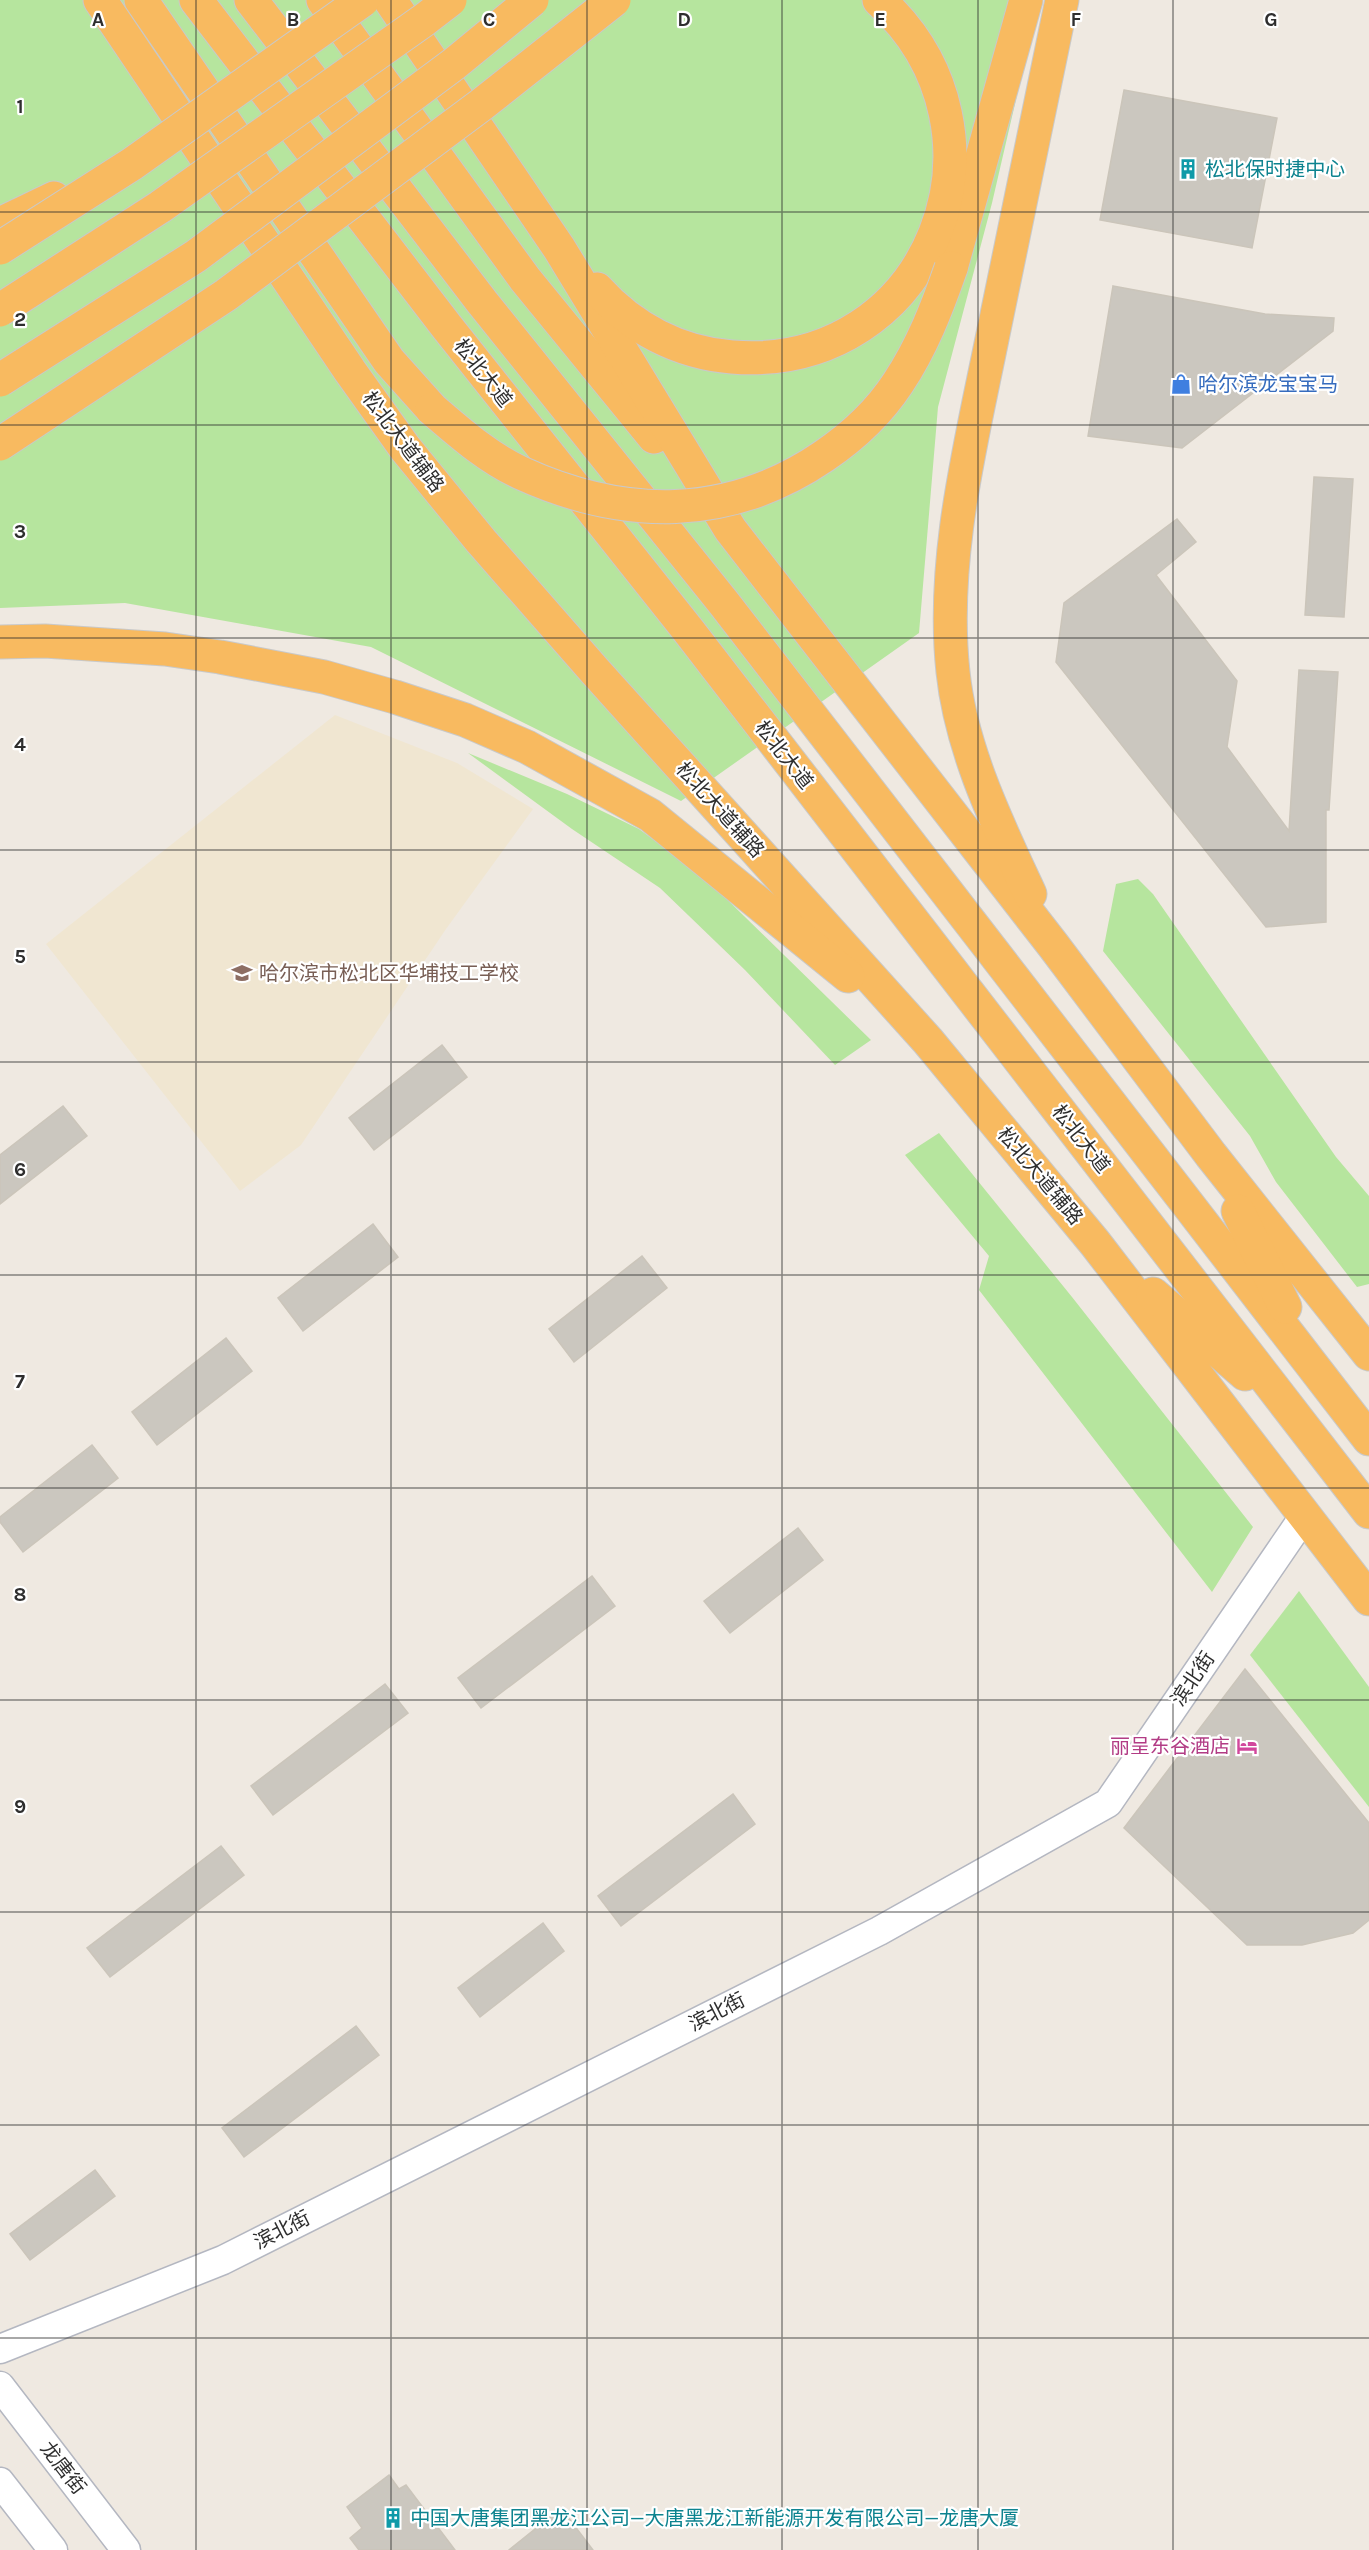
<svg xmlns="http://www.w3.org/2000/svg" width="1369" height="2550" font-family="Karla,'Noto Sans SC',sans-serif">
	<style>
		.education { fill: #f0e6d1 }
		.green { fill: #b6e59e }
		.building { fill: #cbc7bf; stroke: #cbc5ba; stroke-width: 1.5 }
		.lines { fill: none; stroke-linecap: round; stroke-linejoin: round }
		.tertiary-casing { stroke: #b4b7c1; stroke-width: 31 }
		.trunk-casing { stroke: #c9c9c9; stroke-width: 35 }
		.tertiary { stroke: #fff; stroke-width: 28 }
		.trunk { stroke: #f8ba60; stroke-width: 33 }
		.trunk-bridge-casing { stroke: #c9c9c9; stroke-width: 35; stroke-linecap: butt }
		.trunk-bridge { stroke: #f8ba60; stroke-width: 33 }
		.grid { fill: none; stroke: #2e2e2e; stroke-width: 1.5; stroke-opacity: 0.55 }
		.labels { text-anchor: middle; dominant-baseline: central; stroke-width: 4.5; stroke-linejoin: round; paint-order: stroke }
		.culture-label { font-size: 20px; fill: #0d838f; stroke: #fff; text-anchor: start }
		.street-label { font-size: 20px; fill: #2e2e2e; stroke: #fff }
		.shop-label { font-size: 20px; fill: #366cbe; stroke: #fff; text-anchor: start }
		.education-label { font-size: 20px; fill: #785e54; stroke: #fff; text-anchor: start }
		.hotel-label { font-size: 20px; fill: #b23c85; stroke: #fff; text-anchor: end }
		.grid-label { font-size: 20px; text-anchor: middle; font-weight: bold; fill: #2e2e2e; stroke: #fff; stroke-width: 4.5; stroke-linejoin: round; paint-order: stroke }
	</style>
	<rect width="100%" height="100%" fill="#efe9e1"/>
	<path class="education" d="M 335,715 L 457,763 L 533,809 L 446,929 L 301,1145 L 240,1191 L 46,944 Z"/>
	<g class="green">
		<path d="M 0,0 L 1039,0 L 992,203 L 938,407 L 919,633 L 681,801 L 371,647 L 125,603 L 0,608 Z"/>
		<path d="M 468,753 L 567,794 L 639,829 L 704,877 L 871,1040 L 835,1065 L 745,970 L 660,888 L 572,829 Z"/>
		<path d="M 1138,879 L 1153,894 L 1336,1157 L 1369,1196 L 1369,1284 L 1357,1287 L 1276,1182 L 1250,1136 L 1103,951 L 1116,884 Z"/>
		<path d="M 939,1133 L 1072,1297 L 1253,1527 L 1212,1592 L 979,1290 L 989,1256 L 905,1155 Z"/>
		<path d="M 1299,1591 L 1369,1687 L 1369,1807 L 1250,1655 Z"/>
	</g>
	<g class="building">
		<path d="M 1124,90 L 1277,118 L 1252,248 L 1100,220 Z"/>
		<path d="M 1113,286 L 1265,314 L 1334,318 L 1333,331 L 1182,448 L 1088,436 Z"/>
		<path d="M 1314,477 L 1353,479 L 1344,617 L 1305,615 Z"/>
		<path d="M 1177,519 L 1196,542 L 1156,575 L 1237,681 L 1227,747 L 1289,831 L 1299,670 L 1338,672 L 1329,810 L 1326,810 L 1326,922 L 1266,927 L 1056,662 L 1064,603 Z"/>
		<path d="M 442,1045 L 467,1077 L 374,1150 L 349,1118 Z"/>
		<path d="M 63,1106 L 87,1136 L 0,1204 L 0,1155 Z"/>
		<path d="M 373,1224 L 398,1257 L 303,1331 L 278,1298 Z"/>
		<path d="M 642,1256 L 667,1288 L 574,1362 L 549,1329 Z"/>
		<path d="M 226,1338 L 252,1371 L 157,1445 L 132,1412 Z"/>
		<path d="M 92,1445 L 118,1478 L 23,1552 L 0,1522 L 0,1517 Z"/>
		<path d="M 798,1528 L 823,1560 L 730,1633 L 704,1601 Z"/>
		<path d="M 592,1576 L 615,1606 L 481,1708 L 458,1678 Z"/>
		<path d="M 1245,1669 L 1369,1823 L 1369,1920 L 1353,1933 L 1302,1945 L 1247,1945 L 1124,1828 Z"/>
		<path d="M 385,1684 L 408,1713 L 273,1815 L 251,1786 Z"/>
		<path d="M 733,1794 L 755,1824 L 621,1926 L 598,1896 Z"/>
		<path d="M 221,1846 L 244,1875 L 110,1977 L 87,1948 Z"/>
		<path d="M 543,1923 L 564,1951 L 480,2017 L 458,1988 Z"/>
		<path d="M 356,2026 L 379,2055 L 244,2157 L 222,2128 Z"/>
		<path d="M 95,2170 L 115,2196 L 30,2260 L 10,2234 Z"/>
		<path d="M 389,2475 L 399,2489 L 406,2485 L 455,2550 L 359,2550 L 350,2538 L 362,2528 L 347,2507 Z"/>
		<path d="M 561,2508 L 593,2550 L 509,2550 Z"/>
	</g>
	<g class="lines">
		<g class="tertiary-casing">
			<g id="tertiary">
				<path d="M 0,2349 L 223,2260 L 879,1931 L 1108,1803 L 1305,1515"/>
				<path d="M 0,2386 L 126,2550"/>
				<path d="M 0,2482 L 53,2550"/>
			</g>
		</g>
		<g class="trunk-casing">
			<g id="trunk">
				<path d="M 100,0 L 350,371 L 405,448 L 481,541 L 594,670 L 928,1041 L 1095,1243 L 1369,1599"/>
				<path d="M 141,0 L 389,361 L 432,409"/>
				<path d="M 196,0 L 447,327 L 688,630 L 1369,1512"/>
				<path d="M 251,0 L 482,302 L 723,602 L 1369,1439"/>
				<path d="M 323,0 L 525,279 L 654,437"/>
				<path d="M 390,0 L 559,248 L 730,529 L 1053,945 L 1211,1155 L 1369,1354"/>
				<path d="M 0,224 L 54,198"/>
				<path d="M 951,268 L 1026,0"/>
				<path d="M 597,289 C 632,328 679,353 732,357 C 932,373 1024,131 879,0"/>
				<path d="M 0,642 L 45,641 L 165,649 L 220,657 L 324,677 L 395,697 L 465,720 L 527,747 L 650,815 L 848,976"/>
				<path d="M 1030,894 C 998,825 961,750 953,672 C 941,561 970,448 992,339 C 1016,226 1039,113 1062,0"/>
				<path d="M 1238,1211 L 1285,1307"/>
				<path d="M 1153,1294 L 1245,1374"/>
			</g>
		</g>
		<use href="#tertiary" class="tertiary"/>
		<use href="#trunk" class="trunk"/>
		<g class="trunk-bridge-casing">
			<g id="trunk-bridge">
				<path d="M 0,248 L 132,164 L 363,0"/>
				<path d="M 0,310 L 160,207 L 424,20 L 450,0"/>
				<path d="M 0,380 L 196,256 L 454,64 L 532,0"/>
				<path d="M 432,409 C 460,433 488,458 521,473 C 624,520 729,521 824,456 C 852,437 879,412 898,383 C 922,347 937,308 951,268"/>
				<path d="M 0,444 L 226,295 L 481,105 L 614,0"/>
			</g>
		</g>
		<use href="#trunk-bridge" class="trunk-bridge"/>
	</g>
	<path class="grid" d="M 196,0 L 196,2550M 391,0 L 391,2550M 587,0 L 587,2550M 782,0 L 782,2550M 978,0 L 978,2550M 1173,0 L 1173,2550M 0,212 L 1369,212M 0,425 L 1369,425M 0,638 L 1369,638M 0,850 L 1369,850M 0,1062 L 1369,1062M 0,1275 L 1369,1275M 0,1488 L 1369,1488M 0,1700 L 1369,1700M 0,1912 L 1369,1912M 0,2125 L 1369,2125M 0,2338 L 1369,2338"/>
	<defs>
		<g id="building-bare" transform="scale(1.62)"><path d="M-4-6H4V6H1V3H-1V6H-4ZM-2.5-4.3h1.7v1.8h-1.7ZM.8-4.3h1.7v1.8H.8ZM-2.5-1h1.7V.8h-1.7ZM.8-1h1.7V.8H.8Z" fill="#0f9aa8" stroke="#fff" stroke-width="2.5" paint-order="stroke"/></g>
		<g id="shop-bare" transform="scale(1.62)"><path d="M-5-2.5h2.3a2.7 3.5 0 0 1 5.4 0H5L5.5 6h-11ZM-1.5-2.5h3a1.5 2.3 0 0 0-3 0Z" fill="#3f7fe0" stroke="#fff" stroke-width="2.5" paint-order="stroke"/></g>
		<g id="school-bare" transform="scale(1.62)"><path d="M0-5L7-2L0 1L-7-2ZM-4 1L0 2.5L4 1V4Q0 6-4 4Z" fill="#8d6e63" stroke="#fff" stroke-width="2.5" paint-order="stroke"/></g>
		<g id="hotel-bare" transform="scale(1.62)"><path d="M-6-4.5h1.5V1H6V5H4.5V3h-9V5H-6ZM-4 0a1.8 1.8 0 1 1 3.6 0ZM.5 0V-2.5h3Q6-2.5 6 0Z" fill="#d1479c" stroke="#fff" stroke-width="2.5" paint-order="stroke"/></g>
	</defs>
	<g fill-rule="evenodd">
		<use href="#building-bare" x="1188" y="169"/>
		<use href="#shop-bare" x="1181" y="384"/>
		<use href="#school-bare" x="242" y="973"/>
		<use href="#hotel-bare" x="1247" y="1746"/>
		<use href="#building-bare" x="393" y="2518"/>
	</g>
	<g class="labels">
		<g class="culture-label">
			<text x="1205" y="169">松北保时捷中心</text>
			<text x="410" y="2518">中国大唐集团黑龙江公司—大唐黑龙江新能源开发有限公司—龙唐大厦</text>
		</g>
		<g class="street-label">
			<text transform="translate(483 373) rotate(52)">松北大道</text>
			<text transform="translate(403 442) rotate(53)">松北大道辅路</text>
			<text transform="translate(784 755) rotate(52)">松北大道</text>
			<text transform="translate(720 810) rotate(48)">松北大道辅路</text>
			<text transform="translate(1081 1139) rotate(52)">松北大道</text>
			<text transform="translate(1040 1176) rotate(50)">松北大道辅路</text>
			<text transform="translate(1193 1679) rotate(-56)">滨北街</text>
			<text transform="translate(717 2012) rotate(-27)">滨北街</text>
			<text transform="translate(282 2230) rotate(-27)">滨北街</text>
			<text transform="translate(63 2468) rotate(52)">龙唐街</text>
		</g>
		<g class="shop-label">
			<text x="1198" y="384">哈尔滨龙宝宝马</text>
		</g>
		<g class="education-label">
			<text x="259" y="973">哈尔滨市松北区华埔技工学校</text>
		</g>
		<g class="hotel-label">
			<text x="1230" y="1746">丽呈东谷酒店</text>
		</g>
	</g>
	<g class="grid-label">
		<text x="98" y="26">A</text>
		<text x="293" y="26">B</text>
		<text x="489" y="26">C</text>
		<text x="684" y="26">D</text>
		<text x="880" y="26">E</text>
		<text x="1076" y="26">F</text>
		<text x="1271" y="26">G</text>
		<text x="20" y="113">1</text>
		<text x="20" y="326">2</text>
		<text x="20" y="538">3</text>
		<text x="20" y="751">4</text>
		<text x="20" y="963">5</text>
		<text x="20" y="1176">6</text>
		<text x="20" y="1388">7</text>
		<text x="20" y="1601">8</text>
		<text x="20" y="1813">9</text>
	</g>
</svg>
